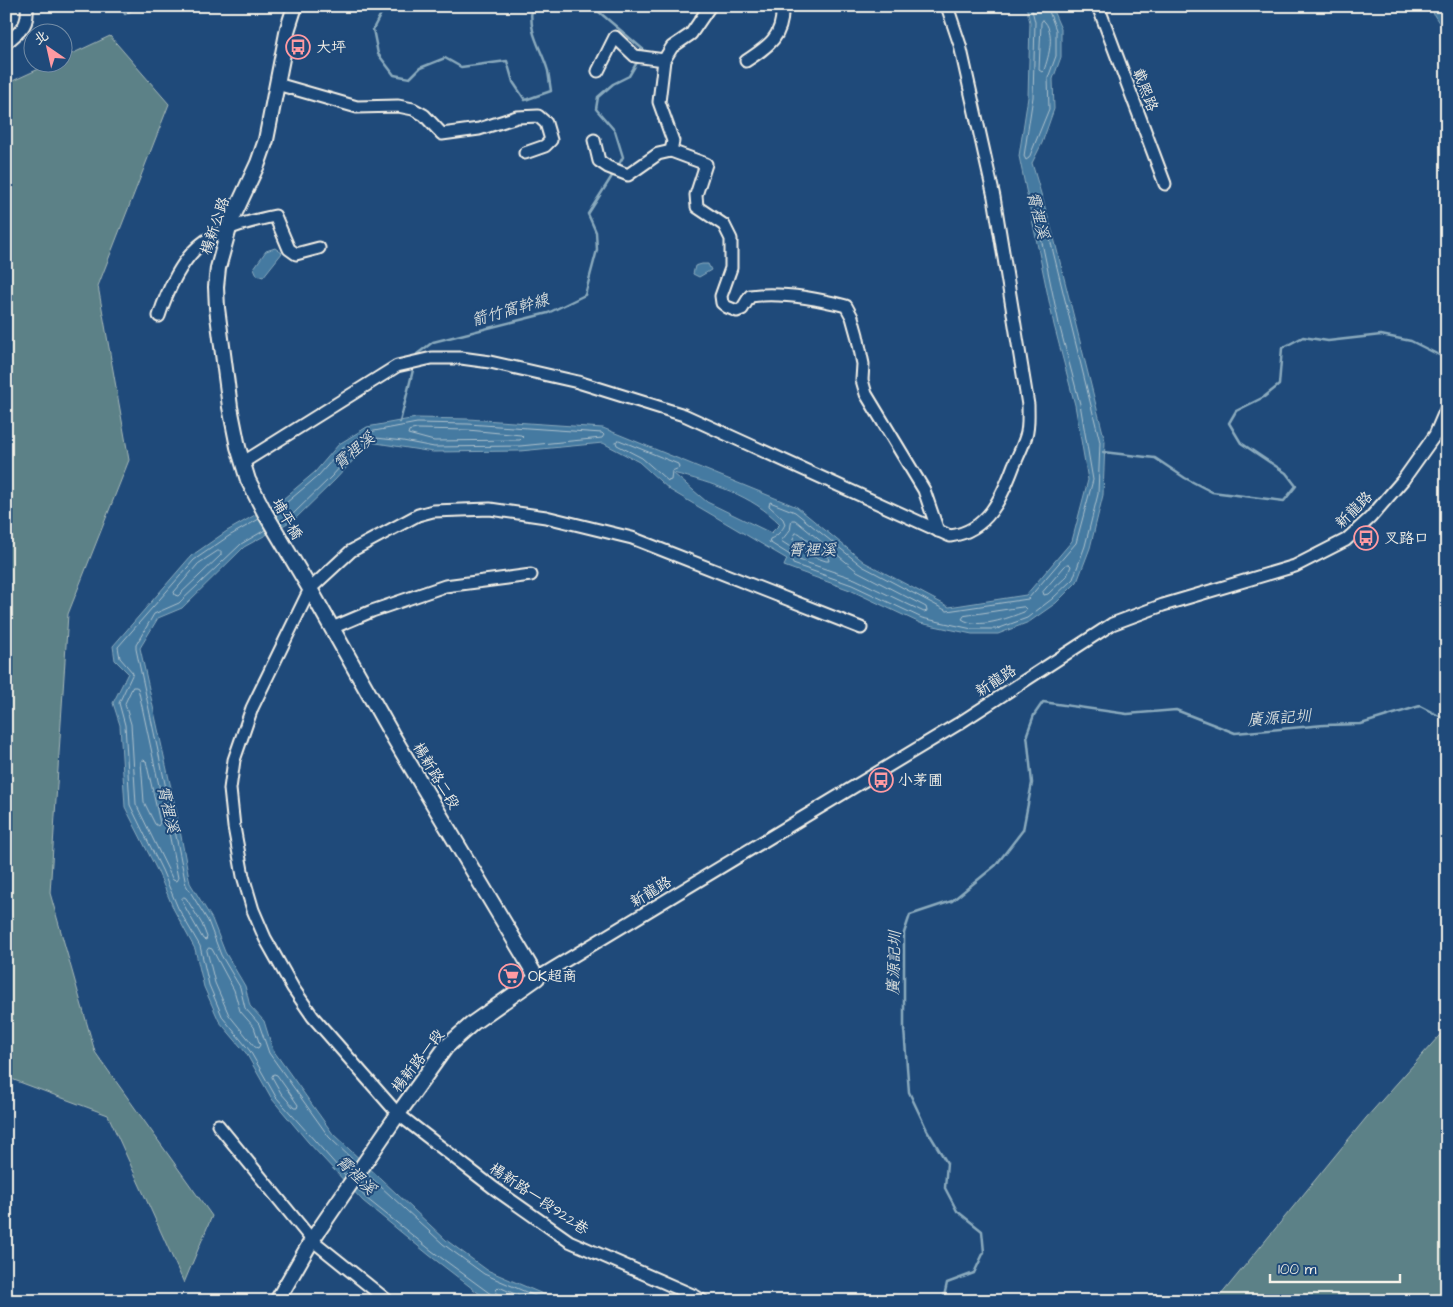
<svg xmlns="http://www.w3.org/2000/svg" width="1453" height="1307" font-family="'Architects Daughter','LXGW WenKai TC',sans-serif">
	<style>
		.green { fill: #5b8187; stroke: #a8b9b8 }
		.water { fill: #447aa1; stroke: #8aaabd; fill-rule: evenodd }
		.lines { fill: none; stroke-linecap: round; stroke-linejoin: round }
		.shore { stroke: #aec1cc; stroke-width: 1 }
		.stream { stroke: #8aaabd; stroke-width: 2.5 }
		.minor-casing { stroke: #f4f1e8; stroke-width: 15 }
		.major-casing { stroke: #f4f1e8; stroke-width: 18 }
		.minor { stroke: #1f4a7a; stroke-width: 11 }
		.major { stroke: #1f4a7a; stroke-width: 14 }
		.labels { text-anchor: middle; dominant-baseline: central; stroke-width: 4; stroke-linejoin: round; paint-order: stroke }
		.poi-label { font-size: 15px; fill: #f4f1e8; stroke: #1f4a7a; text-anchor: start }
		.street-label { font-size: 15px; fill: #f4f1e8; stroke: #1f4a7a }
		.water-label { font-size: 16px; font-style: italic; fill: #dadfdd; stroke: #1f4a7a }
	</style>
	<rect width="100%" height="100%" fill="#1f4a7a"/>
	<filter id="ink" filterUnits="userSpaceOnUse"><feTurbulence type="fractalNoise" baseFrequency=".02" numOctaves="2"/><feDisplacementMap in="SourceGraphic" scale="10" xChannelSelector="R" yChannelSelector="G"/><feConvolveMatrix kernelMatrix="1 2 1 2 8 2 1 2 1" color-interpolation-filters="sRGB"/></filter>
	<g filter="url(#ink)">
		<g class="green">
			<path d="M 110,36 L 169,104 L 98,286 L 129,460 L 68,614 L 50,893 L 95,1052 L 212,1216 L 184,1283 L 108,1115 L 6,1077 L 6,84 L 52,63 L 62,62 L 63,58 Z"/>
			<path d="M 1447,1027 L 1447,1301 L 1216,1301 L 1366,1118 Z"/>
		</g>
		<g class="water">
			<path d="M 1026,6 L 1051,6 L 1061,29 L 1061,57 L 1053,79 L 1054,109 L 1042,143 L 1032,163 L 1054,238 L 1105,441 L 1103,495 L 1090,548 L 1077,582 L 1056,603 L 1029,622 L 998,634 L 972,634 L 920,623 L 850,590 L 784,566 L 787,559 L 670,490 L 639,462 L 603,443 L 520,451 L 433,452 L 370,442 L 335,480 L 295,519 L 244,547 L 182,608 L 158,618 L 140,648 L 177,815 L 190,883 L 212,919 L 225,952 L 245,986 L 250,1006 L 264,1021 L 273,1050 L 333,1134 L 446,1240 L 487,1270 L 559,1301 L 492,1301 L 477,1292 L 429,1255 L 363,1201 L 308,1142 L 272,1099 L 246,1053 L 219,1021 L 204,987 L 195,949 L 174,910 L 158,872 L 125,807 L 120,725 L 113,703 L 128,673 L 115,660 L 113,646 L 191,556 L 227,531 L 283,499 L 315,472 L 339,444 L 367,427 L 416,418 L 468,419 L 603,428 L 797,507 L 864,562 L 949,607 L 1026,595 L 1072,541 L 1088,480 L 1075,405 L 1054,325 L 1019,156 L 1028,97 L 1030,22 ZM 673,473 C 712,483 752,495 780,524 L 771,533 L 707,502 Z"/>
			<path d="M 1431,6 L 1447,6 L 1447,35 L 1434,15 Z"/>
			<path d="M 275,248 L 282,253 L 263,277 L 257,275 L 254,268 L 266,251 Z"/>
			<path d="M 702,264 L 708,264 L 711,270 L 699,277 L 693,274 L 695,266 Z"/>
		</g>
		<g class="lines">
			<g class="shore">
				<path d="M 1031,6 L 1035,22 L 1033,97 L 1024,156 L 1026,160 L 1029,158 L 1049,109 L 1048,78 L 1056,56 L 1056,30 L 1047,6"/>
				<path d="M 1043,20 C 1056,31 1049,56 1044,70 L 1042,72 L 1039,70 L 1041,23 Z"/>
				<path d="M 1037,207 L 1040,208 L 1050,239 L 1100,442 L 1098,494 L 1085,546 L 1073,579 L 1052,599 L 1027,618 L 997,629 L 972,629 L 922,618 L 852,585 L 793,564 L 790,555 L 769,542 L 770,539 C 776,537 783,530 785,524 L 783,519 L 769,506 L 770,502 L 795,512 L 862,566 L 947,611 L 1028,599 L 1076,543 L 1093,480 L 1080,404 L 1059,324 L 1035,209 Z"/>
				<path d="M 417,429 L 468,430 L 521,435 L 523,437 L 520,440 L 434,441 L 408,434 L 409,431 Z"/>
				<path d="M 619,440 L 678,464 L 679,468 L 672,471 L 671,480 L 668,481 L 642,458 L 617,445 L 616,442 Z"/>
				<path d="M 273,511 L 286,503 L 318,476 L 343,448 L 363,435 L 366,435 L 369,432 L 417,423 L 468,424 L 602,433 L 604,435 L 602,438 L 520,446 L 434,447 L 403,441 L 367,437 L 332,476 L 292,515 L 280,522"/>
				<path d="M 259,519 L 229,536 L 194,560 L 118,647 L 120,658 L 133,673 L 119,703 L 125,725 L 130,805 L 162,870 L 178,908 L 200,946 L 209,985 L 223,1018 L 250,1051 L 276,1097 L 346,1176"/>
				<path d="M 792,520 L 795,520 L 857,571 L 926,607 L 927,611 L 924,612 L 855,579 L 799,560 L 795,550 L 781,541 L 790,530 Z"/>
				<path d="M 265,530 L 241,544 L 179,603 L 154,614 L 136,645 L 136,649 L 172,816 L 186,885 L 208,921 L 221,955 L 240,987 L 245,1008 L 259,1024 L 269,1053 L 329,1137 L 355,1162"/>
				<path d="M 796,533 L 799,533 L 828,557 L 829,561 L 826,561 L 805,554 L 801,547 L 793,540 Z"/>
				<path d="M 218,551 L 221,551 L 221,555 L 178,596 L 175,595 L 174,592 L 198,564 Z"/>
				<path d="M 1067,564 L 1069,564 L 1071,566 L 1067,576 L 1048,594 L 1044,595 L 1043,592 Z"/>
				<path d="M 1024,607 L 1026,609 L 1024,612 C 1008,618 978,630 962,619 L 964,616 Z"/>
				<path d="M 133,687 L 136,687 L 138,688 L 166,818 L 178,878 L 176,881 L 173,880 L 136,804 L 131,724 L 125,704 Z"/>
				<path d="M 143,760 L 146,761 L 160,823 L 158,826 L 155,824 L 144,802 L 141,762 Z"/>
				<path d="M 184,897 L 186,898 L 202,924 L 207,937 L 206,940 L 203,939 L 184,905 L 182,899 Z"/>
				<path d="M 209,948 L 212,949 L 234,990 L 240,1011 L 254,1027 L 260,1045 L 258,1048 L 255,1047 L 229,1015 L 215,983 L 207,951 Z"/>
				<path d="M 274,1074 L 277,1075 L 298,1105 L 297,1108 L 294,1108 L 281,1093 L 272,1077 Z"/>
				<path d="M 367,1174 L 443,1244 L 484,1274 L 547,1301"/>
				<path d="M 357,1188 L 366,1198 L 432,1251 L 492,1295 L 494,1301"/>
				<path d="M 500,1301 L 496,1290 L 499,1287 L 531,1301"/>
			</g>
			<g class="stream">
				<path d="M 121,6 L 125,14 L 138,6"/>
				<path d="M 385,6 L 373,29 L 378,54 L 394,75 L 410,78 L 420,68 L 445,58 L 461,67 L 507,61 L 513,82 L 525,100 L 551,91 C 550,84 549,78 548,71 C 541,47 528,34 532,6"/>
				<path d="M 592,6 L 645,51 L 642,54"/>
				<path d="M 618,166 L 623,157 L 615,131 L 596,109 L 598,97 L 613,84 L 629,76 L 639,59"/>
				<path d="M 417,354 L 433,342 L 548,313 L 585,295 L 597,250 L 596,232 L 588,214 L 614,173"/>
				<path d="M 400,422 L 413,370"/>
				<path d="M 1103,452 L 1155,458 L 1185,478 L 1212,492 L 1284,501 L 1296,486 L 1286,473 L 1241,443 L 1229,423 L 1236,411 L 1264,397 L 1279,385 L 1282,348 L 1303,337 L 1328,341 L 1381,335 L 1411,341 L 1443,357"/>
				<path d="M 943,1301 L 947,1283 L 974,1273 L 984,1252 L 982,1231 L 957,1211 L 945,1188 L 947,1163 L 927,1130 L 909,1092 L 904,1029 L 904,933 L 910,915 L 952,901 L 996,865 L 1023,830 L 1032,783 L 1027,734 L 1034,715 L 1043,702 L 1127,714 L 1176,710 L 1235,733 L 1324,725 L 1361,724 L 1420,706 L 1447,720"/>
			</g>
			<g class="minor-casing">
				<g id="minor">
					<path d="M 1098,6 L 1165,184"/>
					<path d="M 6,43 C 20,31 29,27 27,6"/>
					<path d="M 746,61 C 769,46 784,36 782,6"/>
					<path d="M 598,71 L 615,37 L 635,56 L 664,60"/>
					<path d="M 277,84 L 357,107 L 398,106 L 413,109 L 424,115 L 442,134 L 479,129 L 517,117 L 538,116 L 546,123 L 551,140 L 545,146 L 525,153"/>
					<path d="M 594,140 L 599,161 L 608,167 L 628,175 L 658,154 L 671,151 L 706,164 L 696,195 L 697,207 L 724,225 L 731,239 L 731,268 L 721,296 L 722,303 L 727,307 L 737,311 L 742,309 L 750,296 C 782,292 815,298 846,306 L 852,317 L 857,335 L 863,364 L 862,380 L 866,394 L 924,490 L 938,531"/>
					<path d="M 671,151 L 673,141 L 659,102 L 664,60 L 672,47 L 691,34 L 710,6"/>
					<path d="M 159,316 C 167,291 183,256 205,241 C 225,227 252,221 275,216 L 289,249 L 296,254 L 319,248"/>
					<path d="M 242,463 L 397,366 L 432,358 L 461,358 L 490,362 L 578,382 L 684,415 L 950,536 C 988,531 1002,497 1014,465 C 1018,456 1023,446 1026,436 C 1029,427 1028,415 1028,405 L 994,197 L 960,45 L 947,6"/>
					<path d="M 332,628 L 372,611 L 445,586 L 531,575"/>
					<path d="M 537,978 L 958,724 L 1112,624 L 1163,605 L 1295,566 L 1346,540 L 1370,518 L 1403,480 L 1435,435 L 1447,407"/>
					<path d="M 218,1125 L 312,1240 L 388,1301"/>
					<path d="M 703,1301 L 695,1296 L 569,1241 L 495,1189 L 398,1114 L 313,1017 L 293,988 L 265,938 L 253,910 L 243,876 L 234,827 L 230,789 L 234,760 L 252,708 L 310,589 L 351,551 L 418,515 L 433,511 L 490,509 L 546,517 L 632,538 L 861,628"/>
				</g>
			</g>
			<g class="major-casing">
				<path id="major" d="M 277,1301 L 312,1240 L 398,1114 L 446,1047 L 473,1023 L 537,978 L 391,733 L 310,589 L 265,513 L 248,480 L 238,447 L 230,407 L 217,308 L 216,287 L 218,268 L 231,221 L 258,163 L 266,140 L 288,28 L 295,6"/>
			</g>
			<use href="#minor" class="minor"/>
			<use href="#major" class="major"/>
		</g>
	</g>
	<defs>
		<g id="bus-ring" transform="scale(1.25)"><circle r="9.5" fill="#1f4a7a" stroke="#ff9aa2" stroke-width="1.5"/><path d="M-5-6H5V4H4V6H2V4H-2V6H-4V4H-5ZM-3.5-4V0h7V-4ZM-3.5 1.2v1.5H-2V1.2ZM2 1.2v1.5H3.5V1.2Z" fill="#ff9aa2"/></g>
		<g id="supermarket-ring" transform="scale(1.25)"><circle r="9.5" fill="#1f4a7a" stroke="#ff9aa2" stroke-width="1.5"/><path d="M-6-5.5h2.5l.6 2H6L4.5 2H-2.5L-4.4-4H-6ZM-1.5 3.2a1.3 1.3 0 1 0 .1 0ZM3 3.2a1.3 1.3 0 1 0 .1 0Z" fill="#ff9aa2"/></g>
	</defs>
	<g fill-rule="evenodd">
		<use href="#bus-ring" x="298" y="47"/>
		<use href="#bus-ring" x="1366" y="538"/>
		<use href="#bus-ring" x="881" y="780"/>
		<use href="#supermarket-ring" x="511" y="976"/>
	</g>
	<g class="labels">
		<g class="poi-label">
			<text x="316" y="47">大坪</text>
			<text x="1384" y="538">叉路口</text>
			<text x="898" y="780">小茅圃</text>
			<text x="528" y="976">OK超商</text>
		</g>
		<g class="street-label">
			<text transform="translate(1145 90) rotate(69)">載熙路</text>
			<text transform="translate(215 226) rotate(-71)">楊新公路</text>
			<text transform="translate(1354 510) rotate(-45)">新龍路</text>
			<text transform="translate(287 519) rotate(60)">埔平橋</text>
			<text transform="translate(996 681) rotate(-33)">新龍路</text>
			<text transform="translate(436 776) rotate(59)">楊新路二段</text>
			<text transform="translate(651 892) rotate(-31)">新龍路</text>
			<text transform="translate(418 1061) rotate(-52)">楊新路一段</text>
			<text transform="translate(539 1199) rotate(34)">楊新路一段922巷</text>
		</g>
		<g class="water-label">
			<text transform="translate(1038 215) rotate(76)">霄裡溪</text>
			<text transform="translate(510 310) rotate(-16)">箭竹窩幹線</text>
			<text transform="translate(354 451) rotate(-40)">霄裡溪</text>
			<text x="812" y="550">霄裡溪</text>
			<text transform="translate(1279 718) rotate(-4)">廣源記圳</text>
			<text transform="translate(168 809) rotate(77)">霄裡溪</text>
			<text transform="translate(894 963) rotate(-88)">廣源記圳</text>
			<text transform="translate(356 1175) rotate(44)">霄裡溪</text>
		</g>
	</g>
	<rect width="1453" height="1307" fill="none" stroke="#1f4a7a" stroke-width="25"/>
	<rect x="12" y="12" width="1428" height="1282" fill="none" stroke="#f4f1e8" stroke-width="2" filter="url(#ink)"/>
	<g transform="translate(48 48) rotate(326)"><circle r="24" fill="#1f4a7a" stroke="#748da6"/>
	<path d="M0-4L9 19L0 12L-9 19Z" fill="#ff9aa2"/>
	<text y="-8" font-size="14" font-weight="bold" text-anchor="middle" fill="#f4f1e8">北</text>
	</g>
	<path d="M1270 1274v8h130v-8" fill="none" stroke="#f4f1e8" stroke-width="2.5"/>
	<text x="1278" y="1274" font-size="15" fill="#f4f1e8" stroke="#1f4a7a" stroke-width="4" paint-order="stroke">100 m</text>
</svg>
